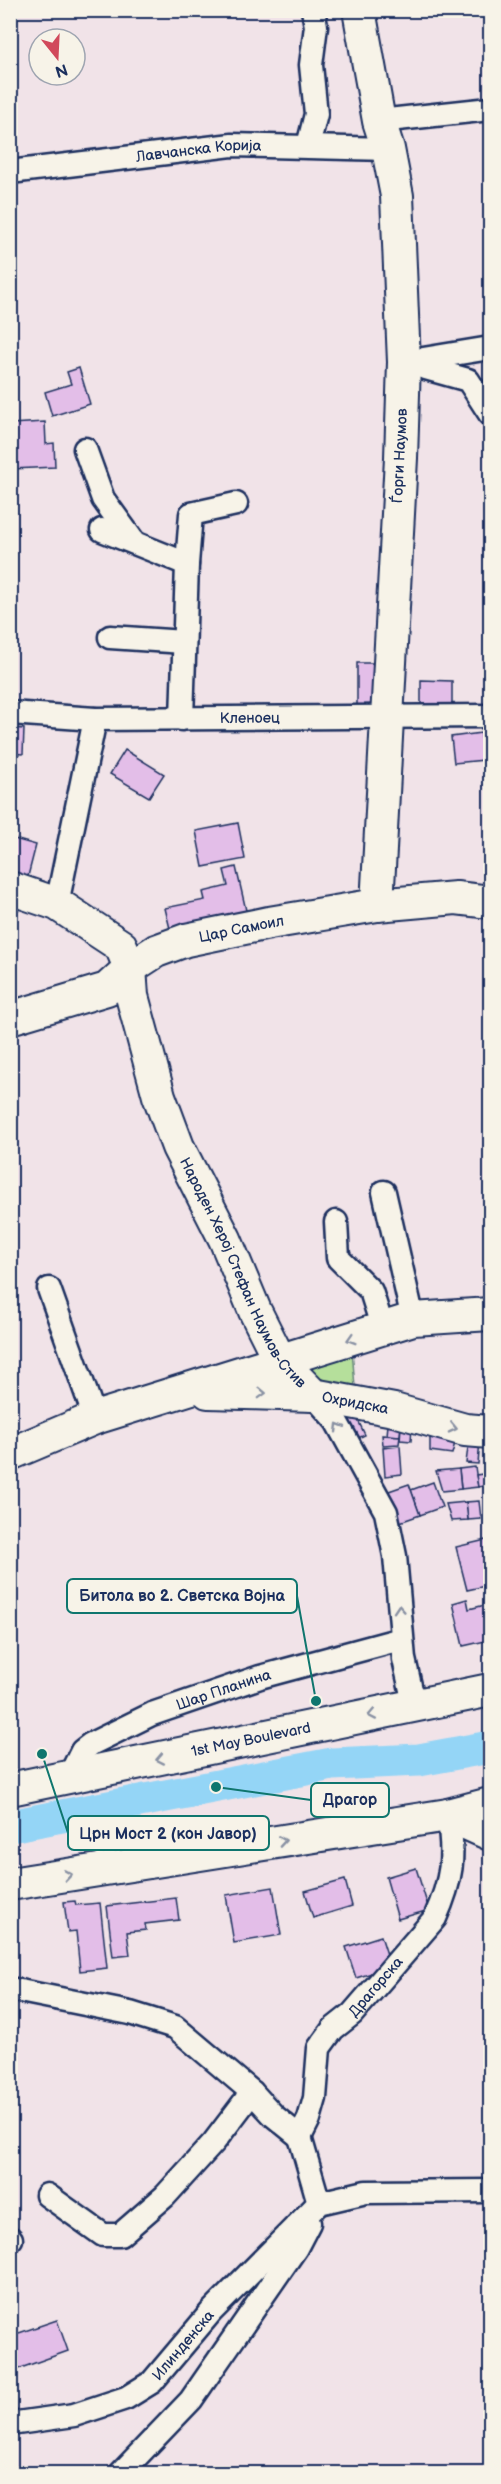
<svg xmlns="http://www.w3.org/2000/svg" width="501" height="2484" font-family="'Balsamiq Sans',sans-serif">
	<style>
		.green { fill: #b5df9b; stroke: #68877c; stroke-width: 1.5 }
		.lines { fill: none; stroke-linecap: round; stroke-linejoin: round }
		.river { stroke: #94d5f6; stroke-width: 33 }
		.building { fill: #e3bee8; stroke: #1b2f5e; stroke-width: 1.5 }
		.street-casing { stroke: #1b2f5e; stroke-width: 27 }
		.secondary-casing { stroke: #1b2f5e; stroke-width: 36 }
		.street { stroke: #f7f3e8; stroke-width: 22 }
		.secondary { stroke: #f7f3e8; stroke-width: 32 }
		.oneway { stroke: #8991a3 }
		.labels { text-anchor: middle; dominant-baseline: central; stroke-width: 4.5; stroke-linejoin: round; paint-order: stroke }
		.street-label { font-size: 15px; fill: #1b2f5e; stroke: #f7f3e8 }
		.leader { fill: none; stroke: #0f766e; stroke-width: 2 }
		.callout-dot { fill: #0f766e; stroke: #f7f3e8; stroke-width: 2 }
		.callout { fill: #f7f3e8; stroke: #0f766e; stroke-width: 2 }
		.callout-label { font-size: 16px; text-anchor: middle; font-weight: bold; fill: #1b2f5e }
	</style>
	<rect width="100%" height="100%" fill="#f1e3e8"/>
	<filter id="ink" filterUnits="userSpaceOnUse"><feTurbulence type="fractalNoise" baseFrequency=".0167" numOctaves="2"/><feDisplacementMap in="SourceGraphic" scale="12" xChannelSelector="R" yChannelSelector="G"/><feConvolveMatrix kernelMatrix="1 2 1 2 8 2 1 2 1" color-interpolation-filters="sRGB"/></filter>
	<g filter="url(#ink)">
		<path class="green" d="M 352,1350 L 355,1387 L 310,1386 L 301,1363 Z"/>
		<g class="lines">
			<path class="river" d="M 10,1826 L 332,1764 L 419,1760 L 490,1747"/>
		</g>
		<g class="building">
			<path d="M 79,368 L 90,404 L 52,416 L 45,392 L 71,384 L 67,372 Z"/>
			<path d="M 45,422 L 46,444 L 54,443 L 55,467 L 12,469 L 10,424 Z"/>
			<rect x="357" y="663" width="27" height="49"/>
			<path d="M 421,680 L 452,681 L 452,708 L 421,708 Z"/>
			<path d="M 10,728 L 24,729 L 23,754 L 10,753 Z"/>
			<path d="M 481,733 L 484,760 L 454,763 L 451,737 Z"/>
			<path d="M 125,750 L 164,774 L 149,797 L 110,774 Z"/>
			<path d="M 238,823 L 245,859 L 203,867 L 196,831 Z"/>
			<path d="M 11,838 L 36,845 L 27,880 L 10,876 Z"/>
			<path d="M 236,867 L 248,919 L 172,937 L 165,908 L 205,900 L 203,892 L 228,886 L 224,870 Z"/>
			<path d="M 342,1414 L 355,1414 L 365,1435 L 354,1440 Z"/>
			<path d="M 389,1414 L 402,1415 L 400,1436 L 387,1435 Z"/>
			<path d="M 401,1426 L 412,1427 L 411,1441 L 400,1440 Z"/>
			<path d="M 430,1432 L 456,1439 L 452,1454 L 430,1451 Z"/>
			<path d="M 382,1435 L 400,1436 L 399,1444 L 383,1445 Z"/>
			<path d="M 490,1438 L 490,1470 L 487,1470 L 483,1439 Z"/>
			<path d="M 469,1439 L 480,1440 L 478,1464 L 466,1463 Z"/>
			<path d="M 400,1446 L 402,1474 L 385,1476 L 383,1448 Z"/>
			<path d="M 475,1467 L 478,1487 L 461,1489 L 459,1469 Z"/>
			<path d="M 459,1469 L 461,1489 L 442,1491 L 436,1471 Z"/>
			<path d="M 490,1473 L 490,1485 L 478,1487 L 476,1475 Z"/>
			<path d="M 433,1482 L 442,1507 L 420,1515 L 411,1490 Z"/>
			<path d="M 409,1484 L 420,1515 L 397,1523 L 386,1492 Z"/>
			<path d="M 479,1501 L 481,1519 L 468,1520 L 466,1502 Z"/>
			<path d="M 466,1502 L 468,1520 L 451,1521 L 446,1504 Z"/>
			<path d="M 490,1539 L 490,1585 L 467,1590 L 456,1547 Z"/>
			<path d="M 467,1599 L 469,1609 L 485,1605 L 490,1628 L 490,1640 L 463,1646 L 453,1603 Z"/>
			<path d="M 490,1604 L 490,1628 L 485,1605 Z"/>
			<path d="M 416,1868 L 429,1910 L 398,1919 L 386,1877 Z"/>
			<path d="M 345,1880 L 352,1906 L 313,1918 L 305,1891 Z"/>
			<path d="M 273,1887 L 281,1935 L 234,1943 L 226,1895 Z"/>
			<path d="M 176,1898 L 179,1920 L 145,1924 L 146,1930 L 127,1932 L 130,1955 L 113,1957 L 107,1906 Z"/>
			<path d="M 75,1901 L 76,1905 L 100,1903 L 107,1968 L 80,1971 L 76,1931 L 68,1932 L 64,1902 Z"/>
			<path d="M 381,1936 L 391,1967 L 356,1978 L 346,1947 Z"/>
			<path d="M 57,2320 L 68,2351 L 18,2369 L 10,2347 L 10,2336 Z"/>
		</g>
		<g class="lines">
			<g class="street-casing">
				<g id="street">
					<path d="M 379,121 L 490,109"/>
					<path d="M 308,146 L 316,114 L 311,65 L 316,26 L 313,10"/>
					<path id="s1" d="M 10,172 L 232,145 L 388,149"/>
					<path d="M 411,361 L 490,348"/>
					<path d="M 404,362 L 468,380 L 490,414"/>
					<path d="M 85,449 L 103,499 L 134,542"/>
					<path d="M 102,530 L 187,564"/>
					<path d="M 110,637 L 184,642"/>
					<path id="s2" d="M 10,713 L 95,719 L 490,716"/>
					<path d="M 182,719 L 187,564 L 191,514 L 236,504"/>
					<path d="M 57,904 L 95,719"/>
					<path d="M 384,1192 L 413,1319"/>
					<path d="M 336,1222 L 338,1258 L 371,1291 L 383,1329"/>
					<path d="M 49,1289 L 95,1418"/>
					<path d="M 313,1395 L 336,1421 L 386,1512 L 395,1556 L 404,1659 L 411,1690 L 420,1706"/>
					<path id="s3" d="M 69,1777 L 82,1751 L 91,1744 L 152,1714 L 260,1677 L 401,1639"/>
					<path d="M 10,1989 L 130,2013 L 175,2027 L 252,2092 L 274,2116 L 300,2137"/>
					<path id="s4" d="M 300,2137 L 309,2119 L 315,2098 L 319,2048 L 333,2029 L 352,2014 L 435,1918 C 452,1880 455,1857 448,1815"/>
					<path d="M 300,2137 L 319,2203"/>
					<path d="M 47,2195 L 103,2235 L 120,2235 L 165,2196 L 214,2142 L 252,2092"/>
					<path d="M 319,2203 L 366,2192 L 490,2191"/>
					<path d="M 10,2238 L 11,2239"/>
					<path id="s5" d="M 10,2424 L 74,2415 L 126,2398 L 152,2382 L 211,2312 L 319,2203"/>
					<path d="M 120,2474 L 191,2400 L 296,2248 L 309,2223"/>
				</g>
			</g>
			<g class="secondary-casing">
				<g id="secondary">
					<path d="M 359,10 L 379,121 L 388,149 L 397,196 L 404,362 L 401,458 L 377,905"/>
					<path id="s6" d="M 10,888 L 57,904 L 121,946 L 130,968 L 132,996 L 159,1096 L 178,1147 L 225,1239 L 255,1311 L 280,1361 L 313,1395"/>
					<path id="s7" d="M 10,1018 L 107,989 L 130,968 L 156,951 L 186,940 L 269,923 L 377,905 L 456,898 L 490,902"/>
					<path id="s8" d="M 208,1392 L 313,1395 L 394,1410 L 465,1430 L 490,1432"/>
					<path d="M 10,1454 L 95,1418 L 413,1319 L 490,1314"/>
					<path id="s9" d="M 10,1789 L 490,1690"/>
					<path d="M 448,1815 L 490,1834"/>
					<path d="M 10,1884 L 448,1815 L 490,1804"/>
				</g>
			</g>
			<use href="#street" class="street"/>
			<use href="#secondary" class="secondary"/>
		</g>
		<defs><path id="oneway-chevron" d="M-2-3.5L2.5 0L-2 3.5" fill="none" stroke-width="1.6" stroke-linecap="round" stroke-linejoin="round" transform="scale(1.5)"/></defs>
		<g class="oneway">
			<use href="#oneway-chevron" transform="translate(351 1339) rotate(163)"/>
			<use href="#oneway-chevron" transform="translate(262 1393) rotate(2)"/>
			<use href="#oneway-chevron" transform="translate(339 1427) rotate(-121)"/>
			<use href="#oneway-chevron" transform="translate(453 1428) rotate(13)"/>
			<use href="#oneway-chevron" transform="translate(399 1609) rotate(-94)"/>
			<use href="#oneway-chevron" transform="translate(372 1715) rotate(169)"/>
			<use href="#oneway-chevron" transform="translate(160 1759) rotate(169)"/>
			<use href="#oneway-chevron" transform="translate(282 1841) rotate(-9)"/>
			<use href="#oneway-chevron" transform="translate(68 1875) rotate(-9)"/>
		</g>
	</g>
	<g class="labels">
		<g class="street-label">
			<text stroke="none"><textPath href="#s1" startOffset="190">Лавчанска Корија</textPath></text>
			<text transform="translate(400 456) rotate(-87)">Ѓорги Наумов</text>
			<text stroke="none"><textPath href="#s2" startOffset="240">Кленоец</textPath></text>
			<text stroke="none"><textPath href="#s7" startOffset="252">Цар Самоил</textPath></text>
			<text stroke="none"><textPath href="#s6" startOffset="478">Народен Херој Стефан Наумов-Стив</textPath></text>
			<text stroke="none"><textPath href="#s8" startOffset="148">Охридска</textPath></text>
			<text stroke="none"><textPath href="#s3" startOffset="184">Шар Планина</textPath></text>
			<text stroke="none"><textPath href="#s9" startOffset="246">1st May Boulevard</textPath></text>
			<text stroke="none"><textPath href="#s4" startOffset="176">Драгорска</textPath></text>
			<text stroke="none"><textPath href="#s5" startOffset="198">Илинденска</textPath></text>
		</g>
	</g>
	<path class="leader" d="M316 1701L297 1596M216 1787L311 1800M42 1754L68 1833"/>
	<g class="callout-dot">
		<circle cx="316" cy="1701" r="6"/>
		<circle cx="216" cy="1787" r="6"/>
		<circle cx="42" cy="1754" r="6"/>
	</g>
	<g class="callout">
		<rect x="67" y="1579" width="230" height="34" rx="6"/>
		<rect x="311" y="1783" width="78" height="34" rx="6"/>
		<rect x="68" y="1816" width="201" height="34" rx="6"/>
	</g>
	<g class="callout-label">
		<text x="182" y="1601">Битола во 2. Светска Војна</text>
		<text x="350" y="1805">Драгор</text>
		<text x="168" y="1839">Црн Мост 2 (кон Јавор)</text>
	</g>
	<rect width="501" height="2484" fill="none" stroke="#f7f3e8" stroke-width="36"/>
	<rect x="18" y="18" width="465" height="2448" fill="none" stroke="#1b2f5e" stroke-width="2" filter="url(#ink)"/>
	<g transform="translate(57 57) rotate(162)"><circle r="28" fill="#f7f3e8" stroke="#9fa5b1" stroke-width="1.5"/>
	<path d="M0-4.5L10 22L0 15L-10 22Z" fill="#d1495b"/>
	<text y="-9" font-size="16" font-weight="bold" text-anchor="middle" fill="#1b2f5e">N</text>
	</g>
</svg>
